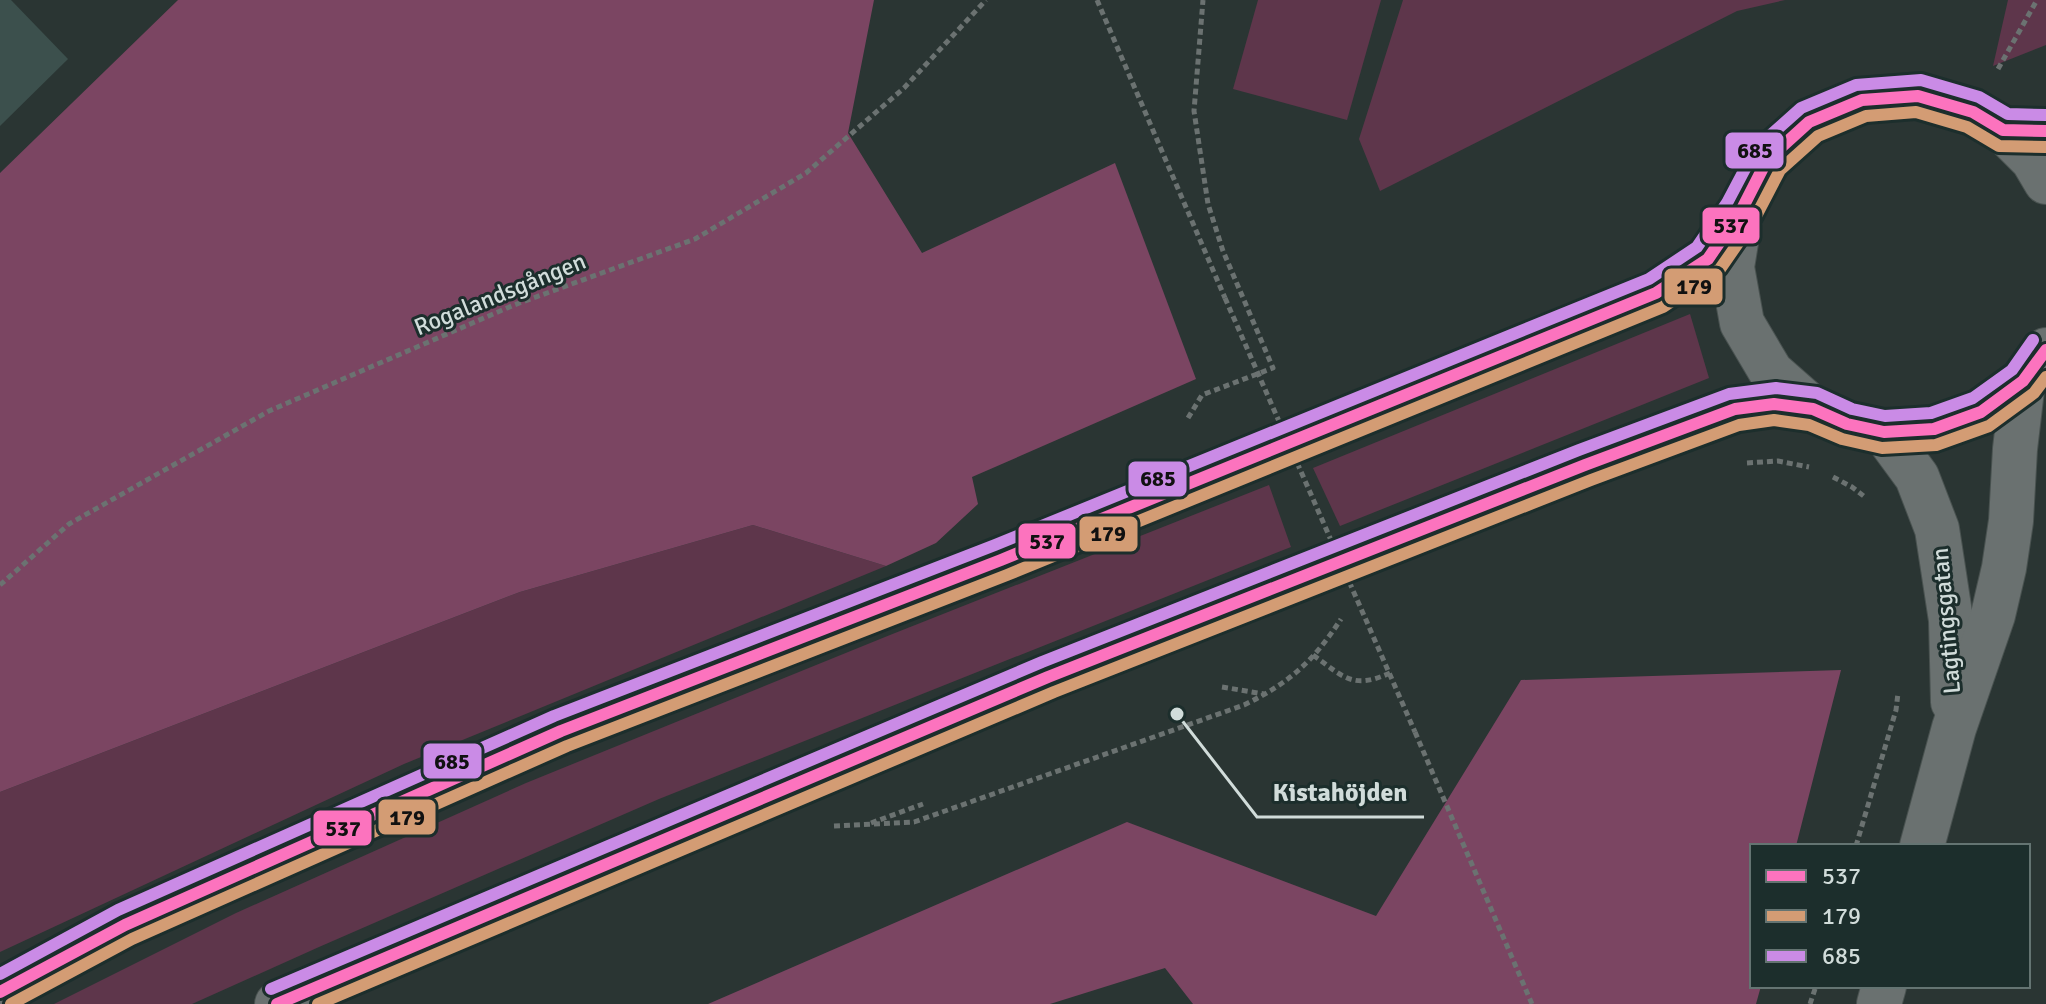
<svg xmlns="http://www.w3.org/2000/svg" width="2046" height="1004" font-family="Signika,sans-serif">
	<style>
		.green { fill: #5e364b }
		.forest { fill: #7b4562 }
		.building { fill: #3c504d }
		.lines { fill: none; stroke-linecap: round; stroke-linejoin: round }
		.tertiary-casing { stroke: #495250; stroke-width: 46 }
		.secondary-casing { stroke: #495250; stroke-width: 46 }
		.path { stroke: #6b7271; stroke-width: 5; stroke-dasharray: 6 4; stroke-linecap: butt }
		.tertiary { stroke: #6a7170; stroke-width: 44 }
		.secondary { stroke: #6a7170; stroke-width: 44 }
		.path-bridge { stroke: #6b7271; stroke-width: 5; stroke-dasharray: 6 4; stroke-linecap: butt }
		.bus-1-casing { stroke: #1c2e2c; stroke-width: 18 }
		.bus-2-casing { stroke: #1c2e2c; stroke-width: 18 }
		.bus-3-casing { stroke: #1c2e2c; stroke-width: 18 }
		.bus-1 { stroke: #fc73be; stroke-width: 12 }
		.bus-2 { stroke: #d39c74; stroke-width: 12 }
		.bus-3 { stroke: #ca8be6; stroke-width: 12 }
		.labels { text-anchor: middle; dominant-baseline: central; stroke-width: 6; stroke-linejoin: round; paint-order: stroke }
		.street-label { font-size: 24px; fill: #d1dcda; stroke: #1c2e2c }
		.leader { fill: none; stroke: #d1dcda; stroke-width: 3 }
		.callout-dot { fill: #d1dcda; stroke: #1c2e2c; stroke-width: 3 }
		.callout-label { font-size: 26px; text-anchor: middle; font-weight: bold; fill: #d1dcda; stroke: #1c2e2c; stroke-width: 6; stroke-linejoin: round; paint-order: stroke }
		.line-badge { stroke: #1c2e2c; stroke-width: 3 }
		.pale-badge-label { font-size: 22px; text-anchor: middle; font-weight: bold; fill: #111 }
	</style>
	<rect width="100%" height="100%" fill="#2a3533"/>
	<g class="green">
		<path d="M 1258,0 L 1381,0 L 1347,120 L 1233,89 Z"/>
		<path d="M 1403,0 L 1785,0 L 1737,11 L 1380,191 L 1359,139 Z"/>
		<path d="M 2008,0 L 2046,0 L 2046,45 L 1993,66 Z"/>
		<path d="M 1690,314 L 1709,378 L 1340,526 L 1313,468 Z"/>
		<path d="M 1269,485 L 1291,547 L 659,799 L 319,947 L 192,1004 L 54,1004 L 236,913 L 526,783 L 890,635 Z"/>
		<path d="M 753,525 L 886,566 L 404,764 L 0,952 L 0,792 L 520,592 Z"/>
	</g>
	<g class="forest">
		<path d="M 178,0 L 874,0 L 848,133 L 922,253 L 1115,163 L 1196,379 L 972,477 L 978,504 L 936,543 L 886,566 L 753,525 L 520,592 L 0,792 L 0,173 Z"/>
		<path d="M 1841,670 L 1796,846 L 1752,846 L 1752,986 L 1761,986 L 1756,1004 L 1193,1004 L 1165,968 L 1050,1004 L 708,1004 L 1127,822 L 1376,916 L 1521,680 Z"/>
	</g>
	<path class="building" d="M 0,0 L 11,0 L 68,59 L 0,126 Z"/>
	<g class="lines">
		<g class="tertiary-casing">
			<g id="tertiary">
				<path d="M 1884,432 L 1917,477 L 1937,529 L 1951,620 L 1953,702"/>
				<path d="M 1922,846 L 1954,728 L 1993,615 L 2004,568 L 2011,521 L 2015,449 L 2023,381"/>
				<path d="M 1879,1004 L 1884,986"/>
			</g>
		</g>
		<g class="secondary-casing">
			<g id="secondary">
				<path d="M 2046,182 L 2033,160 L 2003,130 L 1973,112 L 1918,96 L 1862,100 L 1809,122 L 1767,160 L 1741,211 L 1732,267 L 1742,323 L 1771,372 L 1813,409 L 1847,424 L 1884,432 L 1934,429 L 1981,412 L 2023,381 L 2046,350"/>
				<path d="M 0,992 L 125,925 L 561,731 L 1001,560 L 1656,293 L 1708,259 L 1741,211"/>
				<path d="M 277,1004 L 1048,677 L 1585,465 L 1735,409 L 1774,404 L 1813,409"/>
			</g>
		</g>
		<g class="path">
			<path d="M 1097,0 L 1225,298"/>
			<path d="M 1998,69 L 2037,0"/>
			<path d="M 1188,418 L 1202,395 L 1273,368 L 1223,251 L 1208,204 L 1194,111 L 1203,0"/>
			<path d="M 1747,463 L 1778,461 L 1809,467"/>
			<path d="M 1833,477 L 1852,487 L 1865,497"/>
			<path d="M 0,585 L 69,524 L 269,411 L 514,305 L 695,239 L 806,173 L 904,88 L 986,0"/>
			<path d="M 1313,655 C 1344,677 1352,690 1390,673"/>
			<path d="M 1222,687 L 1264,694"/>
			<path d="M 1415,732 L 1532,1004"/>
			<path d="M 871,823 L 923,804"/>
			<path d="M 834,826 L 914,822 L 1244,705 C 1289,683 1313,662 1341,619"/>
			<path d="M 1856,846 L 1896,710 L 1898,693"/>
			<path d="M 1810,1004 L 1816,986"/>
		</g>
		<use href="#tertiary" class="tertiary"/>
		<use href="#secondary" class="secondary"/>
		<path class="path-bridge" d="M 1225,298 L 1415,732"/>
		<g class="bus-1-casing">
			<g id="bus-1">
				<path d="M 0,992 L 125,925 L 561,731 L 1001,560 L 1656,293 L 1708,259 L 1741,211 L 1767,160 L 1809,122 L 1862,100 L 1918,96 L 1973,112 L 2003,130 L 2046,131"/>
				<path d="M 277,1004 L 1048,677 L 1585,465 L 1735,409 L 1774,404 L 1813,409 L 1847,424 L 1884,432 L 1934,429 L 1981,412 L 2023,381 L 2046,350"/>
			</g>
		</g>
		<g class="bus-2-casing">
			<g id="bus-2">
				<path d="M 11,1004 L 132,939 L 567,746 L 1007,575 L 1663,307 L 1720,269 L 1754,220 L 1780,170 L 1818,136 L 1866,116 L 1916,112 L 1967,127 L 1999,146 L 2046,147"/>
				<path d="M 318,1004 L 1054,692 L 1591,480 L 1739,425 L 1774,420 L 1809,425 L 1842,439 L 1882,448 L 1936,445 L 1989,426 L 2034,393 L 2046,377"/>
			</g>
		</g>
		<g class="bus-3-casing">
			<g id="bus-3">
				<path d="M 0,974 L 118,910 L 554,716 L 995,545 L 1649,279 L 1697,247 L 1727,203 L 1756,148 L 1801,108 L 1856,85 L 1921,80 L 1979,97 L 2008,114 L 2046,115"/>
				<path d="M 271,989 L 1042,662 L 1579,450 L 1729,394 L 1776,388 L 1817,393 L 1852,409 L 1885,416 L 1931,413 L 1973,398 L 2012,370 L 2033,340"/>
			</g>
		</g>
		<use href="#bus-1" class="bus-1"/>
		<use href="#bus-2" class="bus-2"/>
		<use href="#bus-3" class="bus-3"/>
	</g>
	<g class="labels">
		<g class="street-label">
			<text transform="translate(500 294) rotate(-22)">Rogalandsgången</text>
			<text transform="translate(1946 621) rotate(-95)">Lagtingsgatan</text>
		</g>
	</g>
	<path class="leader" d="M1177 714L1257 817H1424"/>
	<circle class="callout-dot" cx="1177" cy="714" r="8"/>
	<g class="callout-label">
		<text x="1340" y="801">Kistahöjden</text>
	</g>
	<g class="line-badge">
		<rect x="1724" y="131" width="61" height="39" rx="8" fill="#ca8be6"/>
		<rect x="1701" y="206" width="60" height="39" rx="8" fill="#fc73be"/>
		<rect x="1663" y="267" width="61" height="39" rx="8" fill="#d39c74"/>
		<rect x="1127" y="460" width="61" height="38" rx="8" fill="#ca8be6"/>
		<rect x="1078" y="515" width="61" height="38" rx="8" fill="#d39c74"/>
		<rect x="1017" y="522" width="60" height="38" rx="8" fill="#fc73be"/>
		<rect x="422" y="742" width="61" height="38" rx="8" fill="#ca8be6"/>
		<rect x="377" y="798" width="60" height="38" rx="8" fill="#d39c74"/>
		<rect x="312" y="809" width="61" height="38" rx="8" fill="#fc73be"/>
	</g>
	<g class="pale-badge-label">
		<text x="1755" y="158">685</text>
		<text x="1731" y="233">537</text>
		<text x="1694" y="294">179</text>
		<text x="1158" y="486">685</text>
		<text x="1108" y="541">179</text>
		<text x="1047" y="549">537</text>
		<text x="452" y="769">685</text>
		<text x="407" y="825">179</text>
		<text x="343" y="836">537</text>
	</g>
	<rect x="1750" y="844" width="280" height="144" fill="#1c2e2c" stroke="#647472" stroke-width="2"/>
	<rect x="1766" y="870" width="40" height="12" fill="#fc73be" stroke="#647472" stroke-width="2"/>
	<text x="1822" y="884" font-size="24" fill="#d1dcda">537</text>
	<rect x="1766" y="910" width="40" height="12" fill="#d39c74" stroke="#647472" stroke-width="2"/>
	<text x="1822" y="924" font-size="24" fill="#d1dcda">179</text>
	<rect x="1766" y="950" width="40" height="12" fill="#ca8be6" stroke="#647472" stroke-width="2"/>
	<text x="1822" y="964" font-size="24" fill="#d1dcda">685</text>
</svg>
